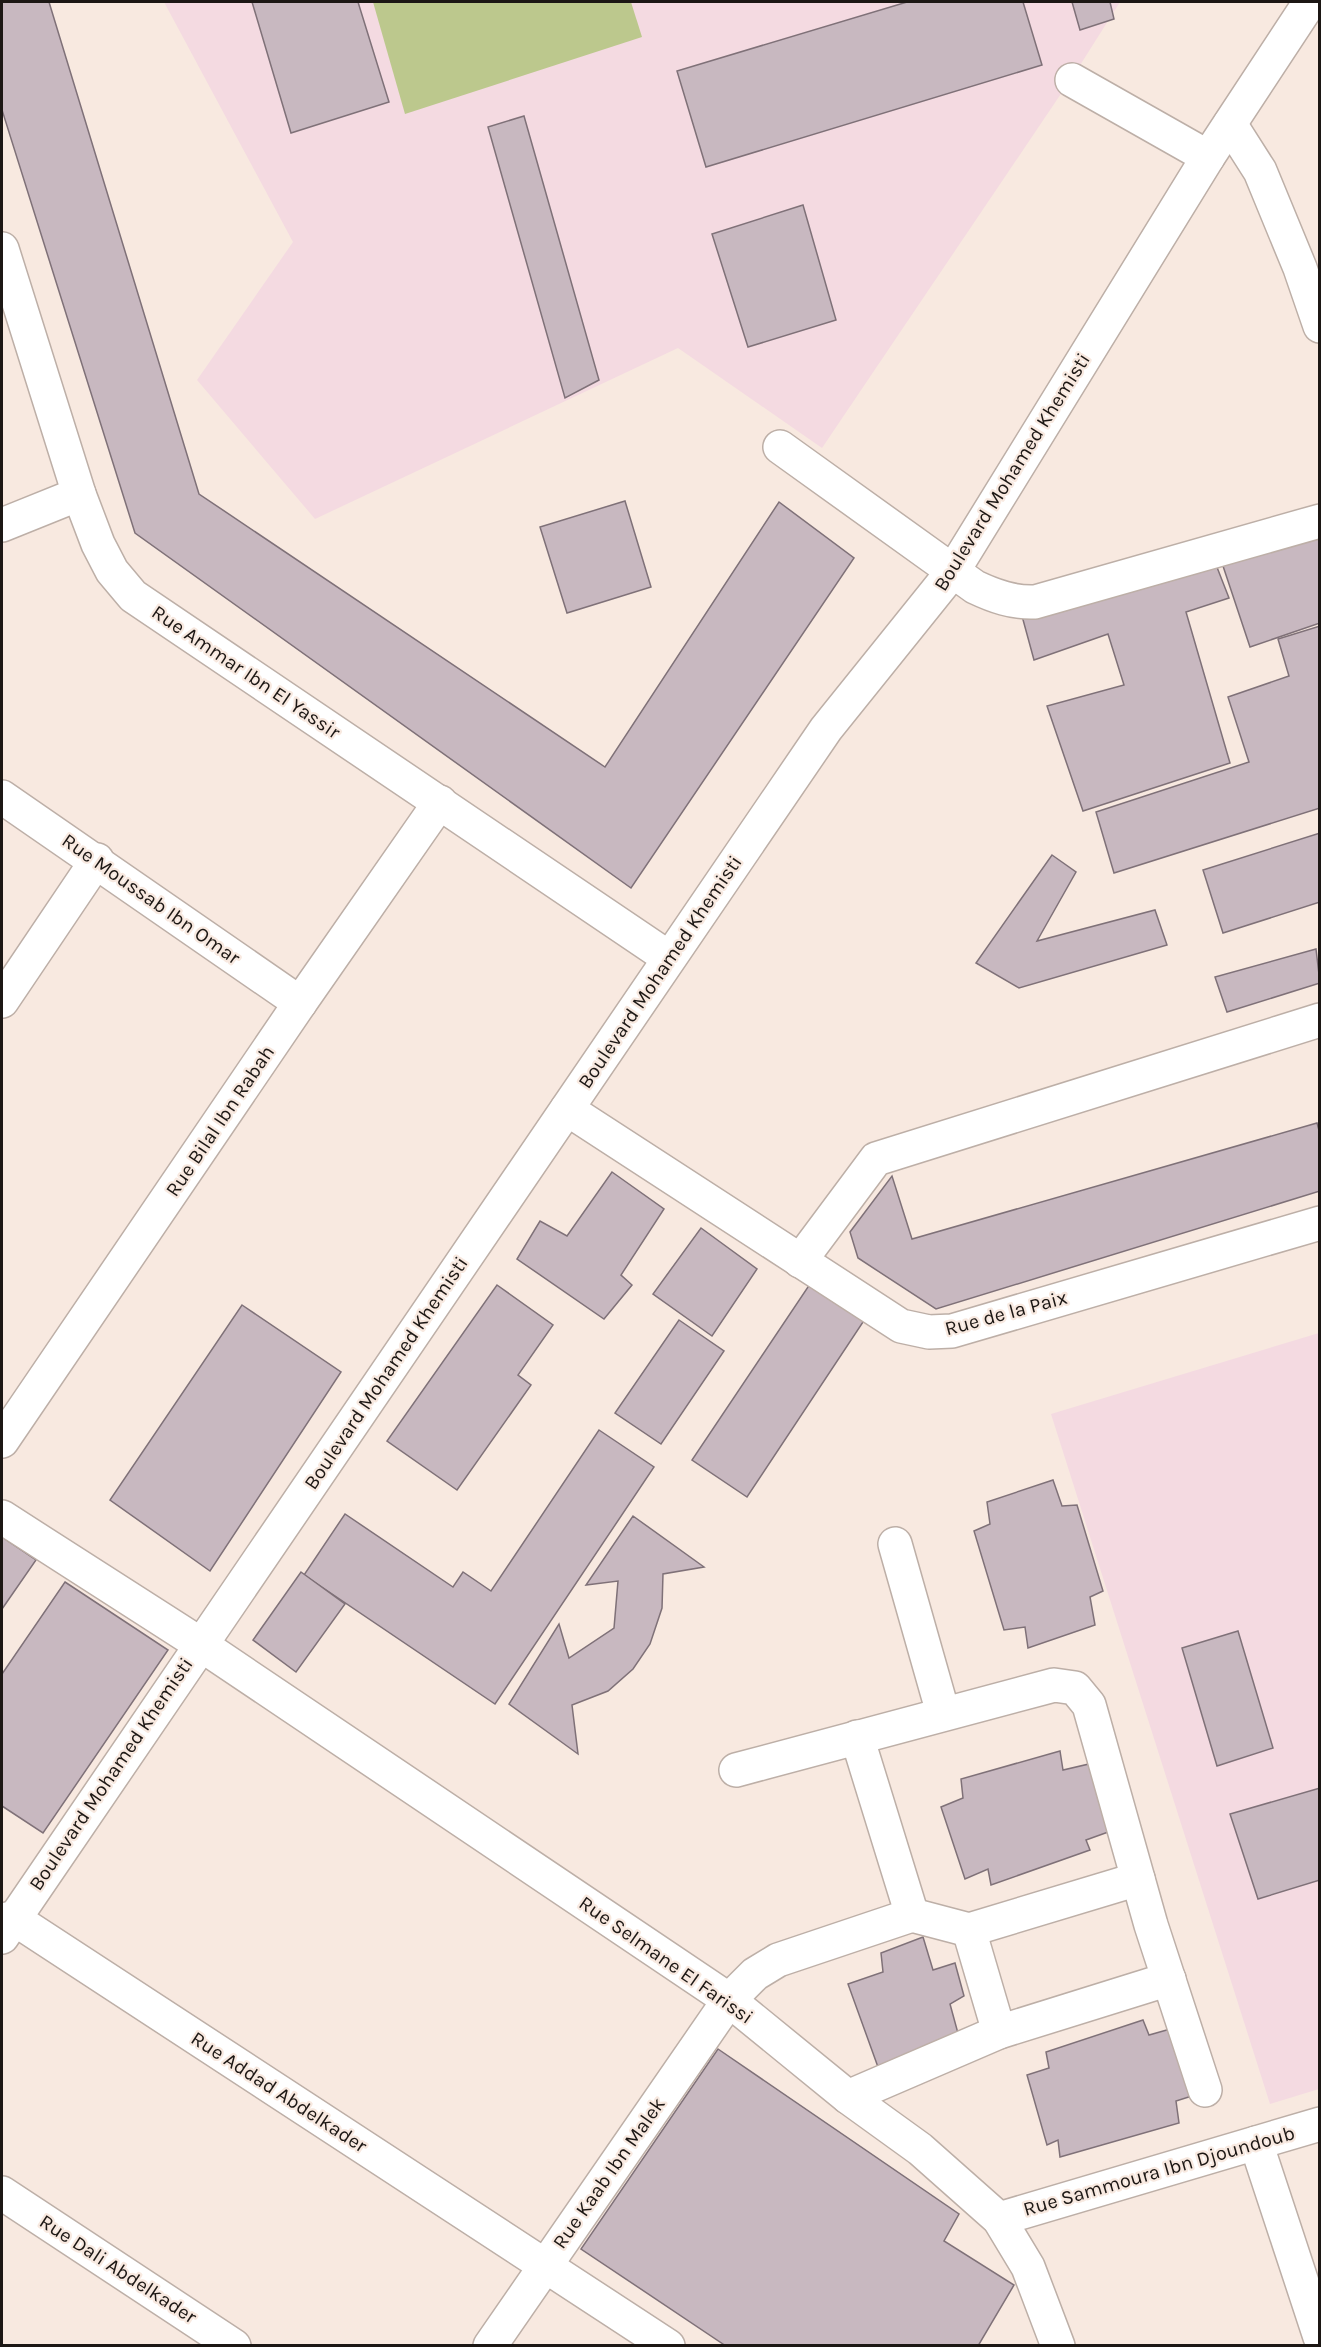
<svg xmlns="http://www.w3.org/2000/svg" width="1321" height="2347" font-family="Karla,sans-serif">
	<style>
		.education { fill: #f4dae1 }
		.green { fill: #bcc88d }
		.building { fill: #c8b8c0; stroke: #7f7178; stroke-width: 1.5 }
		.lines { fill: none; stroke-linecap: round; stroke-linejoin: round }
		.street-casing { stroke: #bdafa7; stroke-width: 36 }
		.secondary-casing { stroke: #bdafa7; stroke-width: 36 }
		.street { stroke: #fff; stroke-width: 33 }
		.secondary { stroke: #fff; stroke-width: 33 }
		.labels { text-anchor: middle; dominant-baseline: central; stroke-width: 4.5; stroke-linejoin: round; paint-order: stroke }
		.street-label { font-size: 20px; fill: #1c1714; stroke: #f8e9e0 }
	</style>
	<rect width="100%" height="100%" fill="#f8e9e0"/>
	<g class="education">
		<path d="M 164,2 L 1120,2 L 1077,70 L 822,448 L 678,348 L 315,519 L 197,380 L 293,242 Z"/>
		<path d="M 1319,1333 L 1319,2089 L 1270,2104 L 1051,1414 Z"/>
	</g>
	<path class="green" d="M 373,2 L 631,2 L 642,37 L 405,114 Z"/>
	<g class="building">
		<path d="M 2,2 L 49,2 L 199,494 L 605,767 L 779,502 L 854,558 L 631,888 L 135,533 L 2,110 Z"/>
		<path d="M 252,2 L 358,2 L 389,102 L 291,133 Z"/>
		<path d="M 907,2 L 1023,2 L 1042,65 L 706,167 L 677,71 Z"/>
		<path d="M 1072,2 L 1110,2 L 1114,19 L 1080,30 Z"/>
		<path d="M 524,116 L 599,380 L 565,398 L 488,127 Z"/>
		<path d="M 803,205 L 836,320 L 748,347 L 712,234 Z"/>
		<path d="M 625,501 L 651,587 L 567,613 L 540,527 Z"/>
		<path d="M 1320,532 L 1320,623 L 1250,647 L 1221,560 Z"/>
		<path d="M 1213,557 L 1229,598 L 1186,612 L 1230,763 L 1083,811 L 1047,706 L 1124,685 L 1108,634 L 1034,660 L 1022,616 Z"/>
		<path d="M 1320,626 L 1320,808 L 1114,873 L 1096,812 L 1249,762 L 1228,697 L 1289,676 L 1278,639 Z"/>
		<path d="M 1320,833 L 1320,902 L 1223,933 L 1203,870 Z"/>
		<path d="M 1052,855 L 1076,872 L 1037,941 L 1155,910 L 1167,945 L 1019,988 L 976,963 Z"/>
		<path d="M 1316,949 L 1320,983 L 1227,1012 L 1215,977 Z"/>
		<path d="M 1317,1123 L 1320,1134 L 1320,1191 L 936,1309 L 858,1258 L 850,1232 L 892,1176 L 912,1239 Z"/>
		<path d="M 612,1172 L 664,1209 L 621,1275 L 632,1285 L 604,1319 L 517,1259 L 540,1221 L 567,1236 Z"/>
		<path d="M 701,1228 L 757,1269 L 712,1336 L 653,1294 Z"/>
		<path d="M 814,1278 L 869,1313 L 747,1497 L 692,1460 Z"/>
		<path d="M 497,1285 L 553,1325 L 518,1375 L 531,1385 L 457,1490 L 387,1441 Z"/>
		<path d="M 242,1305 L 341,1372 L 210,1571 L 110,1500 Z"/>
		<path d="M 679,1320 L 724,1351 L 661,1444 L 615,1413 Z"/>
		<path d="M 599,1430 L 654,1467 L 495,1704 L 304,1575 L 345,1514 L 453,1587 L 463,1572 L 491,1591 Z"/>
		<path d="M 1053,1480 L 1062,1506 L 1077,1505 L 1103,1591 L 1090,1597 L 1095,1625 L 1028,1648 L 1025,1627 L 1004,1630 L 974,1531 L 990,1524 L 987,1502 Z"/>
		<path d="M 633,1516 L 704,1567 L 663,1574 L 662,1608 L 650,1644 L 633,1669 L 608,1691 L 572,1705 L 578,1754 L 509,1704 L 559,1624 L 569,1658 L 614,1628 L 618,1581 L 586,1585 Z"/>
		<path d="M 2,1537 L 36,1560 L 2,1609 Z"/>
		<path d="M 301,1572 L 345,1604 L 296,1672 L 253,1640 Z"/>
		<path d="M 65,1582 L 168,1650 L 43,1833 L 2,1806 L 2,1674 Z"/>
		<path d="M 1238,1631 L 1273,1748 L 1217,1766 L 1182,1648 Z"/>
		<path d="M 1060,1751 L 1063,1770 L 1089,1764 L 1111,1831 L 1086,1840 L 1090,1850 L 991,1885 L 988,1869 L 965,1879 L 941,1807 L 963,1798 L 961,1779 Z"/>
		<path d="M 1320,1788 L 1320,1880 L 1258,1899 L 1230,1814 Z"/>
		<path d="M 923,1937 L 933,1970 L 955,1963 L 964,1996 L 950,2004 L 959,2037 L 878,2067 L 848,1984 L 883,1972 L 881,1953 Z"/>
		<path d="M 1143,2020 L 1149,2035 L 1174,2028 L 1195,2095 L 1176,2101 L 1179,2123 L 1060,2157 L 1058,2140 L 1047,2145 L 1027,2075 L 1049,2068 L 1046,2052 Z"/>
		<path d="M 718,2049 L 959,2214 L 944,2241 L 1014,2285 L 978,2346 L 726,2346 L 581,2249 Z"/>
	</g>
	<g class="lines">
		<g class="street-casing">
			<g id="street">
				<path d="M 1072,80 L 1208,157"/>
				<path d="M 1230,124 L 1260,171 L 1300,268 L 1320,326"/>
				<path d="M 2,249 L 79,494 L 98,544 L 112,571 L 133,596 L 669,958"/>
				<path d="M 780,447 L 975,587 C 994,596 1013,603 1035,602 L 1320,521"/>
				<path d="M 2,525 L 79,494"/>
				<path d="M 2,797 L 300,1003"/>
				<path d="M 2,1001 L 97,860"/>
				<path d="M 567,1109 L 901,1326 L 929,1332 L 952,1331 L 1320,1223"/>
				<path d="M 800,1261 L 876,1159 L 1320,1020"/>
				<path d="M 2,1441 L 300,1003 L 440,802"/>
				<path d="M 895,1544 L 943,1713"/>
				<path d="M 736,1770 L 1054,1685 L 1075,1688 L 1089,1705 L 1151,1925 L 1205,2090"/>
				<path d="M 912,1915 L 969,1930 L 1138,1879"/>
				<path d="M 2,1920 L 13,1918 L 668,2346"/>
				<path d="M 969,1930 L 999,2032"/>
				<path d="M 848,2097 L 999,2032 L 1169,1979"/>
				<path d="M 1256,2143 L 1320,2337"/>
				<path d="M 2,2193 L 234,2346"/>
				<path d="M 999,2219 L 1320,2124"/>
				<path d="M 490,2346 L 729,2000 L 755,1974 L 778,1960 L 912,1915 L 857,1737"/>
			</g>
		</g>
		<g class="secondary-casing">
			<g id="secondary">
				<path d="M 2,1517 L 200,1644 L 729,2000 L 848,2097 L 920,2149 L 999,2219 L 1028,2267 L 1058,2346"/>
				<path d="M 2,1937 L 826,729 L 953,571 L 1208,157 L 1310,2"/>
			</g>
		</g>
		<use href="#street" class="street"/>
		<use href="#secondary" class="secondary"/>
	</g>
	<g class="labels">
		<g class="street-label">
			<text transform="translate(1012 472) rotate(-58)">Boulevard Mohamed Khemisti</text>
			<text transform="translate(246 672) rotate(34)">Rue Ammar Ibn El Yassir</text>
			<text transform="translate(151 899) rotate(35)">Rue Moussab Ibn Omar</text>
			<text transform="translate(660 972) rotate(-56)">Boulevard Mohamed Khemisti</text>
			<text transform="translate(220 1121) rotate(-56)">Rue Bilal Ibn Rabah</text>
			<text transform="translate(1006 1313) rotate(-15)">Rue de la Paix</text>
			<text transform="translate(386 1373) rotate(-56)">Boulevard Mohamed Khemisti</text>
			<text transform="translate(111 1774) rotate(-56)">Boulevard Mohamed Khemisti</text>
			<text transform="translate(666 1960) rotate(35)">Rue Selmane El Farissi</text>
			<text transform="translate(279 2092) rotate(33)">Rue Addad Abdelkader</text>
			<text transform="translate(1159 2171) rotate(-16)">Rue Sammoura Ibn Djoundoub</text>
			<text transform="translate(609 2173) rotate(-55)">Rue Kaab Ibn Malek</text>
			<text transform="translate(118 2269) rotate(33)">Rue Dali Abdelkader</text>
		</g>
	</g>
	<rect width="1321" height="2347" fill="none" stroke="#1c1714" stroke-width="6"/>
</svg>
